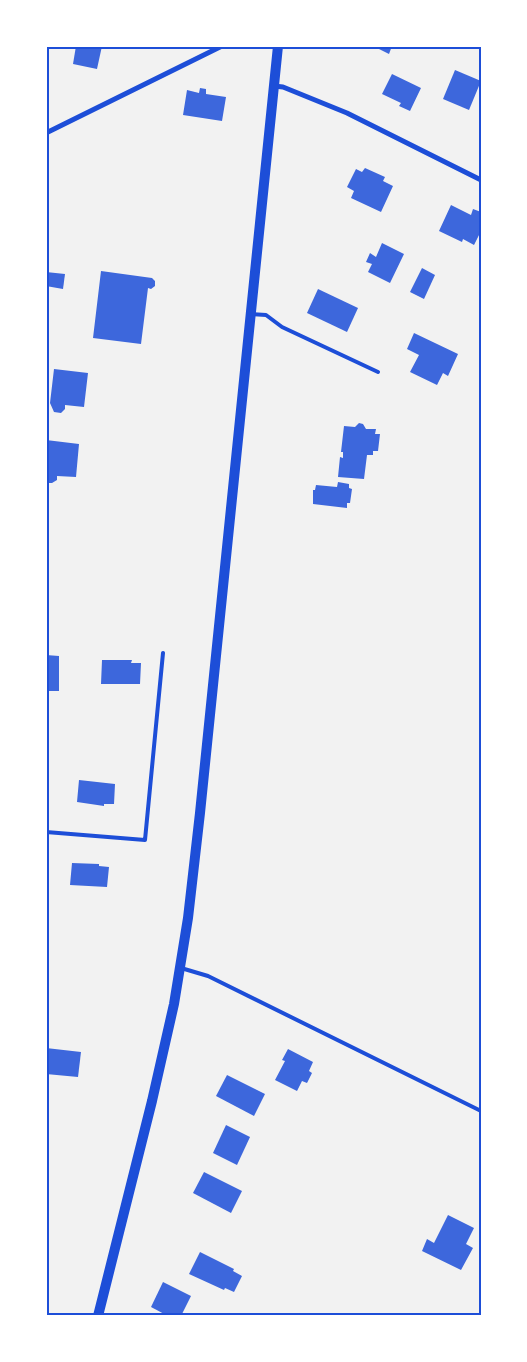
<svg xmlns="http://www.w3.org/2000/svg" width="527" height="1362" font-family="Georgia,serif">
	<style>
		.building { fill: #3d67dc }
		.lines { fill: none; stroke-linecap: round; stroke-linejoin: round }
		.service { stroke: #1d4ed8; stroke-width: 4 }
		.minor { stroke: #1d4ed8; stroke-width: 5 }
		.secondary { stroke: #1d4ed8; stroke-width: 10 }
		.neatline { fill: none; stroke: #1d4ed8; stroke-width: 2 }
	</style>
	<rect width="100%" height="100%" fill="#f2f2f2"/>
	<g class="building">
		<path d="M 76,46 L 102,46 L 97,69 L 73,64 Z"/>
		<path d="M 373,46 L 392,46 L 389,54 Z"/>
		<path d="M 455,70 L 481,81 L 469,110 L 443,99 Z"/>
		<path d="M 392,74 L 421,88 L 410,111 L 399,106 L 401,103 L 382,94 Z"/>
		<path d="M 200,88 L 206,89 L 206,94 L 226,97 L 222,121 L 183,115 L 187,90 L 199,93 Z"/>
		<path d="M 365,168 L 385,177 L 383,181 L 393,186 L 381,212 L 351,198 L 354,191 L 347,187 L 356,169 L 362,172 Z"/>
		<path d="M 451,205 L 471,215 L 473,209 L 481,212 L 481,231 L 474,245 L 463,239 L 462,242 L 439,231 Z"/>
		<path d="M 382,243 L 404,254 L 390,283 L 368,272 L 372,264 L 366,262 L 370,253 L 376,257 Z"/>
		<path d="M 422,268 L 435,275 L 424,299 L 410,292 Z"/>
		<path d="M 101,271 L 152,278 L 155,281 L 155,286 L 151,289 L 148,288 L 141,344 L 93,338 Z"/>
		<path d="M 46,272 L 65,274 L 63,289 L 46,286 Z"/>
		<path d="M 318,289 L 358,308 L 347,332 L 307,313 Z"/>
		<path d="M 414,333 L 458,354 L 448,376 L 443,373 L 437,385 L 410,372 L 419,355 L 407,349 Z"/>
		<path d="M 54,369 L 88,373 L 84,407 L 65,405 L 65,409 L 61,413 L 54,412 L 50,403 Z"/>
		<path d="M 359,423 L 363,424 L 366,429 L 376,429 L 375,434 L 380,434 L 378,451 L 373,451 L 373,455 L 367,455 L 364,479 L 338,477 L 340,457 L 343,458 L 343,452 L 341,452 L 344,426 L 355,427 Z"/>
		<path d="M 46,440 L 79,444 L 76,477 L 57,476 L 57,480 L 52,483 L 46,483 Z"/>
		<path d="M 338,482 L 349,484 L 349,488 L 352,489 L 350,503 L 347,503 L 347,508 L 313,504 L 313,490 L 315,490 L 316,485 L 337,487 Z"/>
		<path d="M 46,655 L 59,656 L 59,691 L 46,691 Z"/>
		<path d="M 102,660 L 132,660 L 131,663 L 141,663 L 140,684 L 101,684 Z"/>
		<path d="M 79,780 L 115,784 L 114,804 L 104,804 L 104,806 L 77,802 Z"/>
		<path d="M 72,863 L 99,864 L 99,866 L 109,867 L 107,887 L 70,885 Z"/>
		<path d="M 46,1048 L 81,1052 L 78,1077 L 46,1074 Z"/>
		<path d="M 288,1049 L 313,1062 L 309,1071 L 312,1073 L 307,1083 L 302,1081 L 297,1091 L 275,1080 L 285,1061 L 282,1060 Z"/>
		<path d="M 227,1075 L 265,1094 L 254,1116 L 216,1096 Z"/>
		<path d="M 226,1125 L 250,1137 L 237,1165 L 213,1153 Z"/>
		<path d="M 204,1172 L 242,1191 L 231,1213 L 193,1193 Z"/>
		<path d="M 448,1215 L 474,1228 L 466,1244 L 473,1248 L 461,1270 L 422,1251 L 427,1239 L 434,1243 Z"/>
		<path d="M 200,1252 L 234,1269 L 233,1271 L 242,1276 L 234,1292 L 225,1288 L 224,1290 L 189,1274 Z"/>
		<path d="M 163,1282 L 191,1296 L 181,1316 L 168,1316 L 151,1307 Z"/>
	</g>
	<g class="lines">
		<g class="service">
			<path d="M 251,314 L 266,315 L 282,327 L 378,372"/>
			<path d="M 46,832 L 145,840 L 163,653"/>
			<path d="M 181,968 L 208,976 L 481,1111"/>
		</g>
		<g class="minor">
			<path d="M 274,86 L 283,87 L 347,113 L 481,180"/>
			<path d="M 46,133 L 222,46"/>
		</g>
		<path class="secondary" d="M 98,1316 L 152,1101 L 174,1004 L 188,918 L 200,813 L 278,46"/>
	</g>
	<rect width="527" height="1362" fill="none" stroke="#ffffff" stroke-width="95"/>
	<rect x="48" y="48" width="432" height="1266" class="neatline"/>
</svg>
